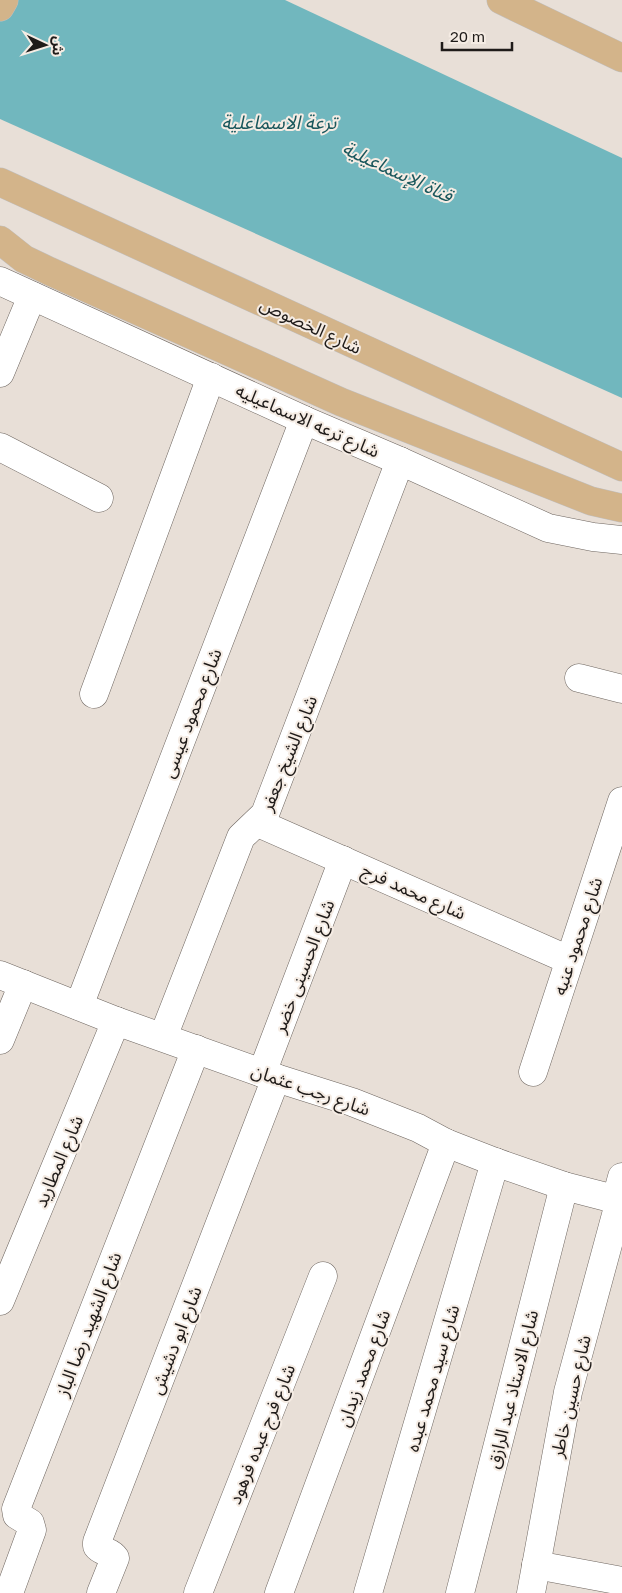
<svg xmlns="http://www.w3.org/2000/svg" width="622" height="1593" font-family="'Golos Text','Noto Sans Arabic',sans-serif">
	<style>
		.water { fill: #71b7be }
		.lines { fill: none; stroke-linecap: round; stroke-linejoin: round }
		.minor-casing { stroke: #6e6660; stroke-width: 29 }
		.major-casing { stroke: #c0bfbf; stroke-width: 29 }
		.minor { stroke: #fff; stroke-width: 28 }
		.major { stroke: #d3b48a; stroke-width: 28 }
		.labels { text-anchor: middle; dominant-baseline: central; stroke-width: 4; stroke-linejoin: round; paint-order: stroke }
		.street-label { font-size: 18px; fill: #1f1b19; stroke: #f5ece4 }
		.water-label { font-size: 19px; font-style: italic; fill: #1a575c; stroke: #f5ece4 }
	</style>
	<rect width="100%" height="100%" fill="#e8dfd7"/>
	<path class="water" d="M 0,0 L 285,0 L 622,158 L 622,398 L 0,119 Z"/>
	<g class="lines">
		<g class="minor-casing">
			<g id="minor">
				<path d="M 0,281 L 304,420 L 400,461 L 548,528 L 593,537 L 622,540"/>
				<path d="M 0,373 L 32,296"/>
				<path d="M 0,447 L 99,498"/>
				<path d="M 579,678 L 622,689"/>
				<path d="M 94,694 L 211,377"/>
				<path d="M 258,823 L 569,960"/>
				<path d="M 0,975 L 116,1021 L 276,1078 L 352,1102 L 418,1128 L 446,1143 L 495,1162 L 564,1186 L 622,1201"/>
				<path d="M 79,1006 L 304,420"/>
				<path d="M 163,1037 L 241,837 L 265,814 L 400,461"/>
				<path d="M 0,1040 L 23,984"/>
				<path d="M 533,1072 L 622,801"/>
				<path d="M 262,1073 L 343,860"/>
				<path d="M 616,1199 L 622,1177"/>
				<path d="M 0,1301 L 116,1021"/>
				<path d="M 536,1565 L 622,1581"/>
				<path d="M 9,1593 L 32,1530 L 30,1523 L 17,1515 L 16,1509 L 196,1049"/>
				<path d="M 101,1593 L 115,1558 C 111,1551 101,1552 97,1546 L 97,1542 L 276,1078"/>
				<path d="M 198,1593 L 323,1276"/>
				<path d="M 279,1593 L 446,1143"/>
				<path d="M 368,1593 L 495,1162"/>
				<path d="M 460,1593 L 564,1186"/>
				<path d="M 531,1593 L 568,1392 L 620,1200"/>
			</g>
		</g>
		<g class="major-casing">
			<g id="major">
				<path d="M 501,0 L 622,58"/>
				<path d="M 0,7 L 4,0"/>
				<path d="M 0,182 L 622,467"/>
				<path d="M 0,240 L 24,259 L 49,271 L 341,402 L 591,501 L 622,508"/>
			</g>
		</g>
		<use href="#minor" class="minor"/>
		<use href="#major" class="major"/>
	</g>
	<g class="labels">
		<g class="street-label">
			<text transform="translate(311 325) rotate(25)">شارع الخصوص</text>
			<text transform="translate(308 420) rotate(24)">شارع ترعه الاسماعيليه</text>
			<text transform="translate(191 713) rotate(-69)">شارع محمود عيسى</text>
			<text transform="translate(288 753) rotate(-68)">شارع الشيخ جعفر</text>
			<text transform="translate(414 891) rotate(24)">شارع محمد فرج</text>
			<text transform="translate(577 936) rotate(-72)">شارع محمود عنبه</text>
			<text transform="translate(303 966) rotate(-69)">شارع الحسينى خضر</text>
			<text transform="translate(311 1089) rotate(19)">شارع رجب عثمان</text>
			<text transform="translate(58 1161) rotate(-67)">شارع المطاريد</text>
			<text transform="translate(88 1324) rotate(-69)">شارع الشهيد رضا الباز</text>
			<text transform="translate(175 1340) rotate(-69)">شارع ابو دشيش</text>
			<text transform="translate(363 1368) rotate(-70)">شارع محمد زيدان</text>
			<text transform="translate(432 1378) rotate(-74)">شارع سيد محمد عبده</text>
			<text transform="translate(512 1389) rotate(-76)">شارع الاستاذ عبد الرازق</text>
			<text transform="translate(570 1396) rotate(-77)">شارع حسين خاطر</text>
			<text transform="translate(261 1434) rotate(-68)">شارع فرج عبده فرهود</text>
		</g>
		<g class="water-label">
			<text x="279" y="121">ترعة الاسماعلية</text>
			<text transform="translate(398 171) rotate(25)">قناة الإسماعيلية</text>
		</g>
	</g>
	<g transform="translate(45 45) rotate(94)" stroke="#f5ece4" stroke-width="4" paint-order="stroke">
	<path d="M0-4L9 19L0 12L-9 19Z" fill="#1f1b19"/>
	<text y="-8" font-size="14" font-weight="bold" text-anchor="middle" fill="#1f1b19">ش</text>
	</g>
	<path d="M442 42v8h70v-8" fill="none" stroke="#1f1b19" stroke-width="2.5"/>
	<text x="450" y="42" font-size="15" fill="#1f1b19" stroke="#f5ece4" stroke-width="4" paint-order="stroke">20 m</text>
</svg>
